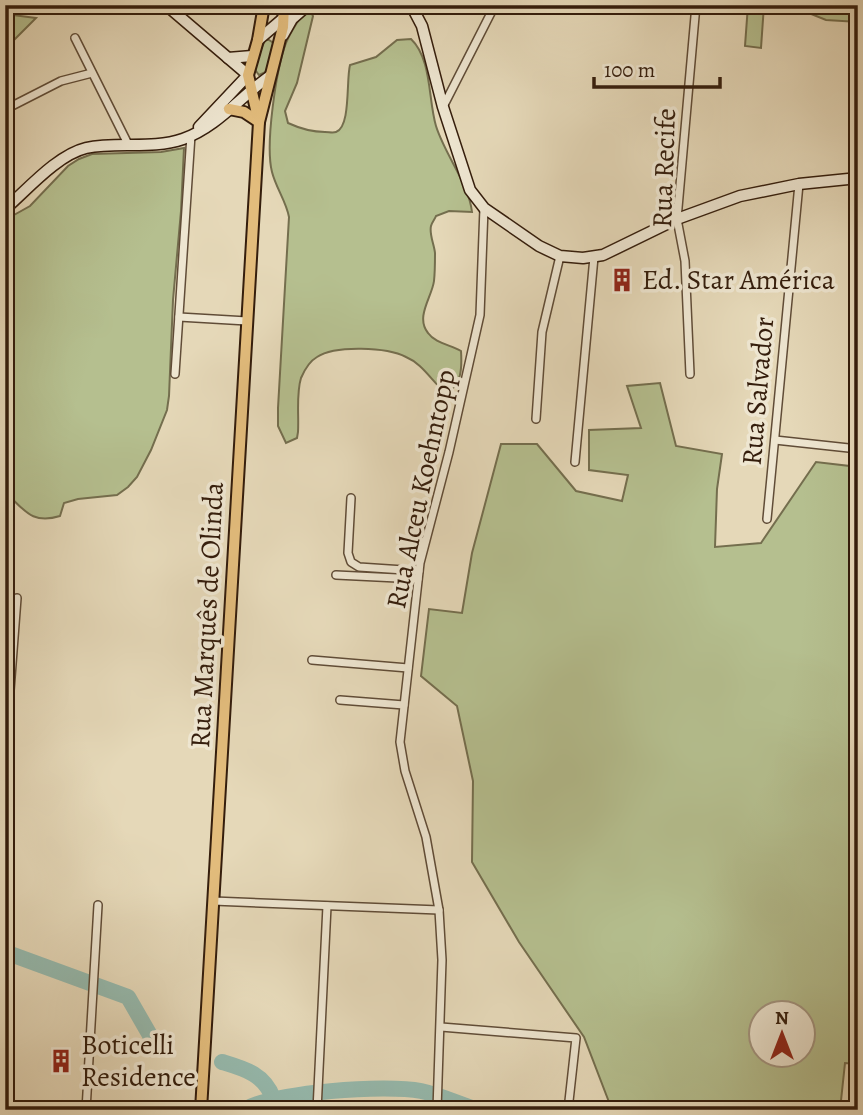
<svg xmlns="http://www.w3.org/2000/svg" width="863" height="1115" font-family="Alegreya,serif">
	<style>
		.green { fill: #b5bf8f; stroke: #746e4e; stroke-width: 2; fill-rule: evenodd }
		.lines { fill: none; stroke-linecap: round; stroke-linejoin: round }
		.river { stroke: #96baae; stroke-width: 16 }
		.street-casing { stroke: #604c37; stroke-width: 10 }
		.secondary-casing { stroke: #341d0c; stroke-width: 13 }
		.primary-casing { stroke: #341d0c; stroke-width: 14 }
		.street { stroke: #eee6d1; stroke-width: 7 }
		.secondary { stroke: #eee6d1; stroke-width: 10 }
		.primary { stroke: #e2bc7c; stroke-width: 10 }
		.labels { text-anchor: middle; dominant-baseline: central; stroke-width: 7; stroke-linejoin: round; paint-order: stroke }
		.street-label { font-size: 28px; fill: #341d0c; stroke: #eee6d1 }
		.poi-label { font-size: 28px; fill: #341d0c; stroke: #eee6d1; text-anchor: start }
	</style>
	<rect width="100%" height="100%" fill="#e5d8b8"/>
	<filter id="stains"><feTurbulence type="fractalNoise" baseFrequency=".00286" numOctaves="4"/><feColorMatrix values="0 0 0 0 .2 0 0 0 0 .09 0 0 0 0 .02 0 0 0 .5 -.17"/></filter>
	<radialGradient id="worn" r=".72"><stop offset=".6" stop-color="#630" stop-opacity="0"/><stop offset="1" stop-color="#630" stop-opacity=".3"/></radialGradient>
	<g class="green">
		<path d="M 748,5 L 764,5 L 761,48 L 745,46 Z"/>
		<path d="M 789,5 L 858,5 L 858,22 L 826,20 Z"/>
		<path d="M 311,12 L 313,16 L 297,83 L 285,111 L 288,123 C 301,129 311,132 325,132 C 329,132 333,133 336,132 C 351,127 346,80 350,65 L 376,57 L 397,40 L 411,39 C 432,59 428,99 436,126 C 445,155 469,184 472,212 L 449,211 L 436,216 C 435,219 432,222 431,226 C 429,234 434,244 435,253 C 435,262 435,272 434,281 C 432,297 415,317 428,333 C 435,343 451,345 461,351 C 462,367 462,386 446,393 C 432,382 423,364 406,357 C 387,347 335,345 317,357 C 310,361 304,371 301,378 C 296,394 299,415 298,432 L 297,438 L 286,443 L 278,426 L 278,408 L 289,217 C 286,201 276,188 272,172 C 265,145 276,70 286,43 C 290,33 296,24 302,15 Z"/>
		<path d="M 5,14 L 36,18 L 5,49 Z"/>
		<path d="M 265,40 L 269,40 L 275,44 L 268,71 L 259,75 L 253,67 Z"/>
		<path d="M 184,148 L 181,211 L 173,300 L 169,396 L 167,410 L 151,450 L 137,477 L 128,487 L 117,495 L 78,499 L 64,503 L 60,516 C 31,525 24,509 5,492 L 5,220 L 30,206 L 68,166 L 79,159 L 92,154 L 161,152 Z"/>
		<path d="M 660,383 L 676,446 L 722,454 L 717,489 L 715,547 L 761,543 L 816,462 L 858,467 L 858,1064 L 845,1063 L 840,1110 L 617,1110 L 609,1102 L 584,1037 L 519,942 L 472,862 L 473,781 L 457,706 L 421,676 L 429,609 L 462,613 L 472,553 L 501,444 L 537,444 L 576,491 L 622,501 L 628,475 L 589,470 L 589,430 L 641,428 L 627,386 ZM 762,1014 L 804,1014 L 804,1056 L 762,1056 Z"/>
	</g>
	<g class="lines">
		<g class="river">
			<path d="M 5,952 L 128,997 L 151,1037"/>
			<path d="M 222,1062 C 245,1069 264,1074 273,1098"/>
			<path d="M 244,1110 C 274,1092 386,1084 421,1091 C 440,1095 459,1104 478,1110"/>
		</g>
		<g class="street-casing">
			<g id="street">
				<path d="M 75,38 L 129,146"/>
				<path d="M 10,107 L 61,81 L 92,73"/>
				<path d="M 443,107 L 495,5"/>
				<path d="M 179,317 L 247,321"/>
				<path d="M 175,374 L 191,135"/>
				<path d="M 690,374 L 685,261 L 677,219 L 696,5"/>
				<path d="M 536,419 L 542,332 L 560,256"/>
				<path d="M 775,440 L 858,449"/>
				<path d="M 575,462 L 594,257"/>
				<path d="M 351,498 L 348,553 L 351,562 L 359,567 L 419,571"/>
				<path d="M 767,519 L 799,184"/>
				<path d="M 336,575 L 418,579"/>
				<path d="M 312,660 L 408,668"/>
				<path d="M 340,700 L 404,705"/>
				<path d="M 5,756 L 17,598"/>
				<path d="M 213,901 L 439,910"/>
				<path d="M 441,1027 L 576,1038 L 568,1110"/>
				<path d="M 5,1110 L 9,1110"/>
				<path d="M 86,1110 L 98,905"/>
				<path d="M 317,1110 L 327,906"/>
				<path d="M 437,1110 L 442,960 L 439,910 L 426,837 L 405,771 L 400,742 L 420,563 L 449,452 L 480,315 L 484,208"/>
			</g>
		</g>
		<g class="secondary-casing">
			<g id="secondary">
				<path d="M 166,5 L 248,75 L 199,127"/>
				<path d="M 411,5 L 422,26 L 443,107 L 470,190 L 484,208 L 539,246 L 560,256 L 583,258 L 603,255 L 677,219 L 740,196 L 799,184 L 858,178"/>
				<path d="M 283,35 L 292,19 L 308,5"/>
				<path d="M 258,40 L 299,5"/>
				<path d="M 228,58 L 252,56"/>
				<path d="M 5,209 C 27,190 57,155 86,148 C 118,141 151,150 183,139 C 217,127 241,96 270,76"/>
			</g>
		</g>
		<g class="primary-casing">
			<g id="primary">
				<path d="M 229,109 L 244,112 L 259,122"/>
				<path d="M 258,118 L 248,75 L 258,40 L 264,5"/>
				<path d="M 201,1110 L 259,122 L 283,27 L 284,5"/>
			</g>
		</g>
		<use href="#street" class="street"/>
		<use href="#secondary" class="secondary"/>
		<use href="#primary" class="primary"/>
	</g>
	<defs>
		<g id="building-bare" transform="scale(1.89)"><path d="M-4-6H4V6H1V3H-1V6H-4ZM-2.5-4.3h1.7v1.8h-1.7ZM.8-4.3h1.7v1.8H.8ZM-2.5-1h1.7V.8h-1.7ZM.8-1h1.7V.8H.8Z" fill="#8f2418" stroke="#eee6d1" stroke-width="2.5" paint-order="stroke"/></g>
	</defs>
	<g fill-rule="evenodd">
		<use href="#building-bare" x="622" y="280"/>
		<use href="#building-bare" x="61" y="1061"/>
	</g>
	<g class="labels">
		<g class="street-label">
			<text transform="translate(664 168) rotate(-88)">Rua Recife</text>
			<text transform="translate(758 391) rotate(-85)">Rua Salvador</text>
			<text transform="translate(421 489) rotate(-78)">Rua Alceu Koehntopp</text>
			<text transform="translate(207 615) rotate(-87)">Rua Marquês de Olinda</text>
		</g>
		<g class="poi-label">
			<text x="642" y="280">Ed. Star América</text>
			<text x="81" y="1045">Boticelli<tspan x="81" dy="32">Residence</tspan></text>
		</g>
	</g>
	<rect width="863" height="1115" fill="none" stroke="#e5d8b8" stroke-width="28"/>
	<rect x="7" y="7" width="849" height="1101" fill="none" stroke="#341d0c" stroke-width="3.5"/>
	<rect x="14" y="14" width="835" height="1087" fill="none" stroke="#341d0c" stroke-width="2"/>
	<g transform="translate(782 1034)"><circle r="33" fill="#eee6d1" stroke="#a49682" stroke-width="2"/>
	<path d="M0-5L12 26L0 18L-12 26Z" fill="#8f2418"/>
	<text y="-10" font-size="19" font-weight="bold" text-anchor="middle" fill="#341d0c">N</text>
	</g>
	<path d="M594 77v10h126v-10" fill="none" stroke="#341d0c" stroke-width="3.5"/>
	<text x="604" y="77" font-size="21" fill="#341d0c" stroke="#eee6d1" stroke-width="5" paint-order="stroke">100 m</text>
	<rect width="100%" height="100%" filter="url(#stains)"/>
	<rect width="100%" height="100%" fill="url(#worn)"/>
</svg>
